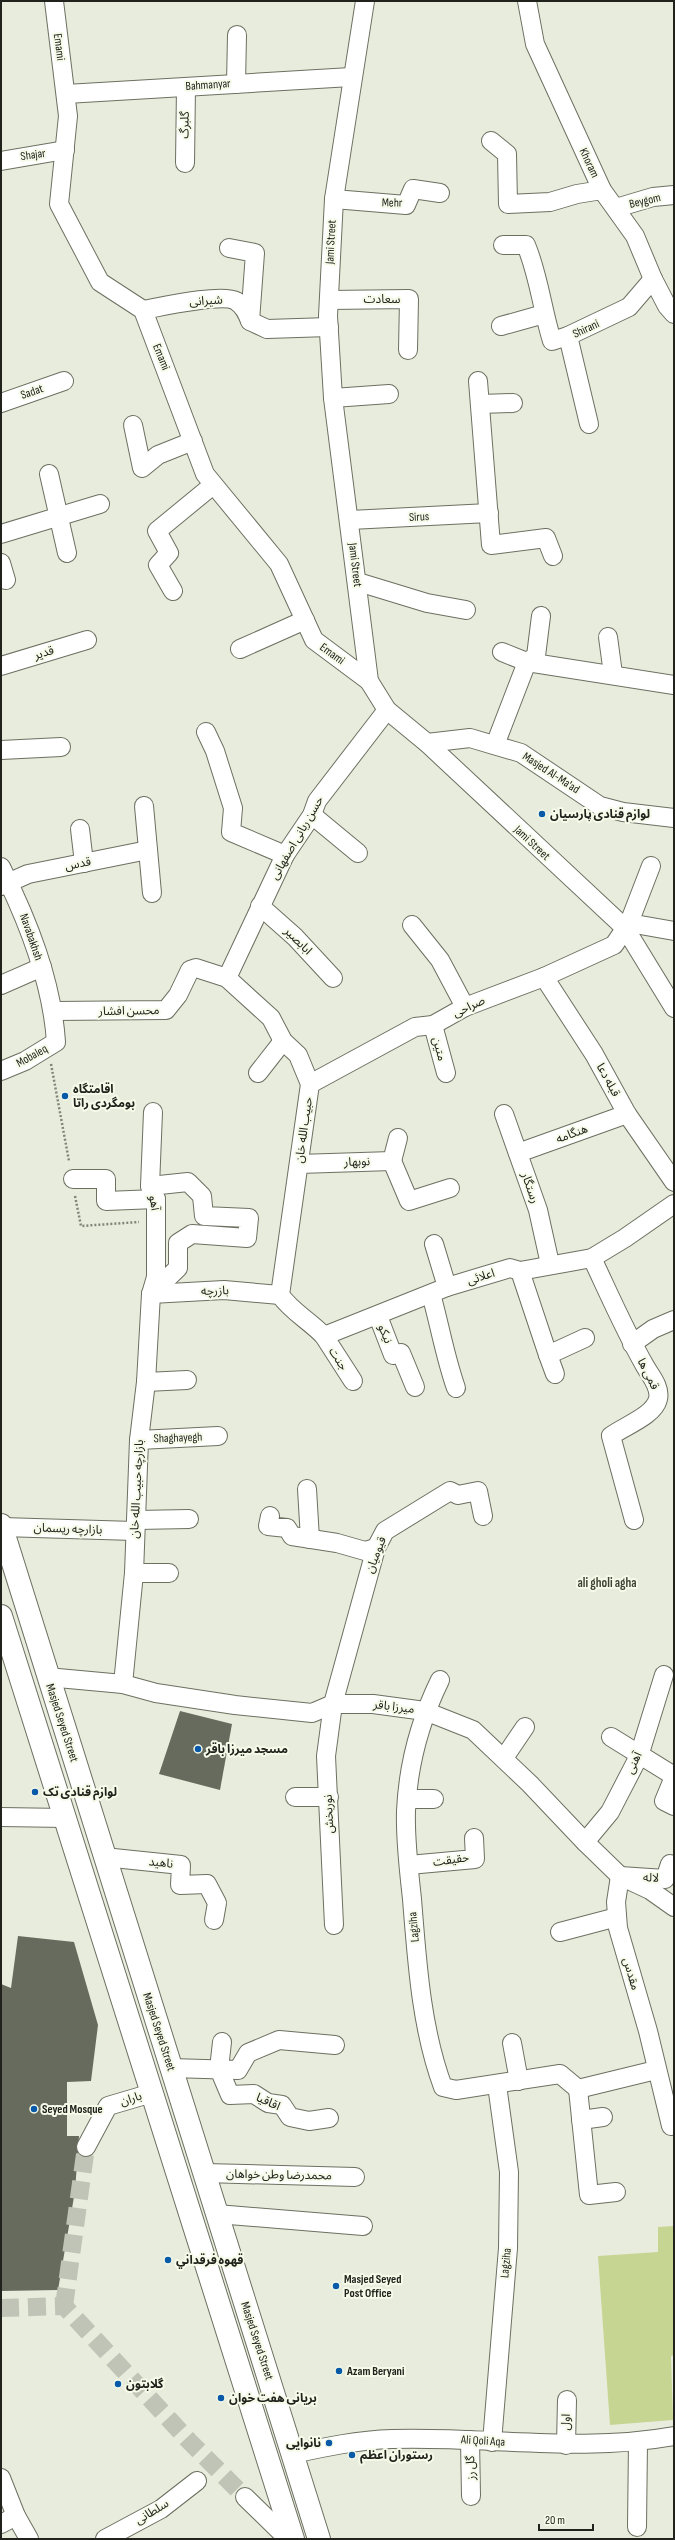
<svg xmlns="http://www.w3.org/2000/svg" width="675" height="2540" font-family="'Sofia Sans Condensed','Noto Sans Arabic',sans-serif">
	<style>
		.green { fill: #c7d593 }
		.building { fill: #676b5d }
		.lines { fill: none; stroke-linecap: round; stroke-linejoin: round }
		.minor-tunnel { stroke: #c0c4b6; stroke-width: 18; stroke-dasharray: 18 9; stroke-linecap: butt }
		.minor-casing { stroke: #6c7061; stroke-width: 20 }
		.major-casing { stroke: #6c7061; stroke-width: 24 }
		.path { stroke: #82857a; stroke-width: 2.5; stroke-dasharray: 2 2; stroke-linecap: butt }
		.minor { stroke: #fff; stroke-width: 18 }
		.major { stroke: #fff; stroke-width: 22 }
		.poi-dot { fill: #085aa8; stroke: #f5fae9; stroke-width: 1.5 }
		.labels { text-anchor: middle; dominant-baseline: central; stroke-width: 4; stroke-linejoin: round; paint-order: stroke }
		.street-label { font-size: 12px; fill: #21221c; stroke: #f5fae9 }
		.poi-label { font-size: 12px; font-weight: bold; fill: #21221c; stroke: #f5fae9; text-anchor: start }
		.neighbourhood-label { font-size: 13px; font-weight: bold; fill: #3e4134; stroke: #f5fae9 }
	</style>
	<rect width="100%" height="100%" fill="#e8ecdc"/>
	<path class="green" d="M 674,2226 L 674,2355 L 671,2356 L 673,2420 L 610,2425 L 598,2256 L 658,2252 L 658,2227 Z"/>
	<g class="building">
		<path d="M 180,1711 L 232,1724 L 220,1790 L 159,1774 Z"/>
		<path d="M 18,1936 L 74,1942 L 98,2025 L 91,2081 L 67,2082 L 67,2136 L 79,2136 L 75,2191 L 58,2290 L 1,2291 L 1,1984 L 11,1988 Z"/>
	</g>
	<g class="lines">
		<g class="minor-tunnel">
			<path d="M 64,2306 L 86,2147"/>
			<path d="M 1,2308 L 64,2306 L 190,2442 L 245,2497"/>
		</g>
		<g class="minor-casing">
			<g id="minor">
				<path d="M 54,1 L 68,116 L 59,204 L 100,282 L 143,310 L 205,474 L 279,564 L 314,640 L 369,681"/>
				<path d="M 365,1 L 334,199 L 328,316 L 333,398 L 369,681 L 387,710 L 427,743 L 625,928 L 674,1008"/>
				<path d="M 527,1 L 535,44 L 602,190 L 635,236 L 653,279 L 667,306 L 674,314"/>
				<path d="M 236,84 L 237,35"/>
				<path d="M 66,94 L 351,77"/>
				<path d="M 491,141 L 507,154 L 508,204 L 550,202 L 577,194 L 602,190"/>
				<path d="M 1,161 L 65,150"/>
				<path d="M 185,163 L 186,87"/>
				<path d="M 334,199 L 406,205 L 413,189 L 440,193"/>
				<path d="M 616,208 L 653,197 L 674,195"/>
				<path d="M 503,245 L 526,245 C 539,276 542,309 552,341 L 568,336"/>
				<path d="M 229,248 L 255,253 L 250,321"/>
				<path d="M 329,300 L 409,299 L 408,350"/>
				<path d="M 143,310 C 160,307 222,293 236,301 C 244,306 247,313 250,321 L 267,329 L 329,327"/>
				<path d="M 501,326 L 544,314"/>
				<path d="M 478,381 L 491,545 L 546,538 L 553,556"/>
				<path d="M 333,398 L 389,394"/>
				<path d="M 1,403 L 64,381"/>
				<path d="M 480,404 L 513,403"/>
				<path d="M 589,424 L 568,336 L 629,307 L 653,279"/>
				<path d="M 133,425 L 142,468 L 158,455 L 193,441"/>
				<path d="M 49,474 L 67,553"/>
				<path d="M 350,520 L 489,513"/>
				<path d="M 1,534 L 100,504"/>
				<path d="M 1,563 L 6,580"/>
				<path d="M 358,582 L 427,603 L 466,610"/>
				<path d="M 173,591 L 158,565 L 169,553 L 157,531 L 213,485"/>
				<path d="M 608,637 L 613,674"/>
				<path d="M 240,649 L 305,620"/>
				<path d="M 502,652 L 527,662 L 674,685"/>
				<path d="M 1,666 L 87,640"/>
				<path d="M 206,732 L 215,751 L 233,808 L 231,832 L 285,855"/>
				<path d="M 427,743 L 470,738 L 521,753 L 600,806 L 623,812 L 674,818"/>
				<path d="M 495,745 L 527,662 L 536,656 L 541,616"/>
				<path d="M 1,750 L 61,747"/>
				<path d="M 144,806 L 152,893"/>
				<path d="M 312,815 L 358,853"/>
				<path d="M 80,829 L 84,863"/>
				<path d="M 1,867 C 28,921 52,981 56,1042 L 25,1061 L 1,1071"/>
				<path d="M 1,886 L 28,874 L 148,850"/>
				<path d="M 260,906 L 295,937 L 333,978"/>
				<path d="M 629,923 L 651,866"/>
				<path d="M 412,925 L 440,960 L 465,1007"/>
				<path d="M 544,977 L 594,1054 L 627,1114 L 674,1182"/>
				<path d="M 227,978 L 285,855 L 312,815 L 317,801 L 387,710"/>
				<path d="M 1,985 L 42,967"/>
				<path d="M 54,1011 L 166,1010 L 178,995 L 190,970 L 196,968 L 227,978 L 271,1018 L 283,1041 L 298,1055 L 310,1084 L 280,1295 C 292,1312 310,1321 324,1336 L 447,1287 L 510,1268 L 520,1271 L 592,1258 L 625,1238 L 674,1204"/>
				<path d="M 433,1025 L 446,1073"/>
				<path d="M 258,1073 L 283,1041"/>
				<path d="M 310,1084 L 415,1027 L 433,1025 L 465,1007 L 544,977 L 614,945 L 629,923 L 674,931"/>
				<path d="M 504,1114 L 538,1210 L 550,1264"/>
				<path d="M 518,1153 L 627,1114"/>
				<path d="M 392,1161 L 409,1201 L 450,1188"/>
				<path d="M 299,1164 L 392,1161 L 398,1138"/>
				<path d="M 73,1179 L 106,1179 L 106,1201 L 156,1199"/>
				<path d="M 150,1186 L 188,1182 L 202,1196 L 204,1216 L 249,1218 L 247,1238 L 192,1234 L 178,1243 L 178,1268 L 151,1294"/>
				<path d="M 434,1244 L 447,1287"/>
				<path d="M 592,1258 C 609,1294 625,1331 645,1366 C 650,1375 661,1387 658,1399 C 654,1416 624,1426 611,1436 L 634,1520"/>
				<path d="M 520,1271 L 548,1355 L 585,1338"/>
				<path d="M 151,1294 L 224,1290 L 280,1295"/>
				<path d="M 431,1294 C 440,1326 445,1357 456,1388"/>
				<path d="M 378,1316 L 393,1355 L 401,1353 L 415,1387"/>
				<path d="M 324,1336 L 353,1381"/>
				<path d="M 632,1344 L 653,1329 L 674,1320"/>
				<path d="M 548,1355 L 555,1374"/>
				<path d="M 146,1382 L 187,1380"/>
				<path d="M 139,1440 L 218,1436"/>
				<path d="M 307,1489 L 310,1539"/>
				<path d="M 270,1516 L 268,1526 L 287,1528 L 292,1536 L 337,1543 L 365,1551 L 376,1548"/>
				<path d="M 137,1520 L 189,1519"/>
				<path d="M 2,1527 L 134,1531"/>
				<path d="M 134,1573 L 169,1573"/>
				<path d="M 47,1677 L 123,1684 L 156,1693 L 235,1705 L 312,1713 L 333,1704 L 373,1704 L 425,1711 L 473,1730 L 530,1784 L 585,1842 L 620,1876 L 650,1890 L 674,1907"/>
				<path d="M 440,1680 C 420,1721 408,1766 406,1811 C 405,1840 409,1871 412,1899 C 417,1961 421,2028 443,2087 L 456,2090 L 560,2074 L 578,2089 L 656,2070"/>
				<path d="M 123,1684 L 134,1573 L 139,1440 L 146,1382 L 151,1294 L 156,1277 L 156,1199 L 150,1186 L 153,1112"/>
				<path d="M 611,1737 L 674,1776"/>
				<path d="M 504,1758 L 525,1727"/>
				<path d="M 674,1777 L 664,1801 L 674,1806"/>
				<path d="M 295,1797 L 329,1797"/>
				<path d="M 408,1799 L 434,1799"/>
				<path d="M 1,1817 L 65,1818"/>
				<path d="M 585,1842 L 610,1812 L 639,1756 L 664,1675"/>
				<path d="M 104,1857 L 181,1865 L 180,1885 L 207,1884 L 217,1903 L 214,1920"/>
				<path d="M 670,1864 L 665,1879 L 620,1876 L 616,1902 L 618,1928 L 648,2031 L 671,2126"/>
				<path d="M 409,1865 L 475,1859 L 474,1838"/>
				<path d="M 334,1925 L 326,1756 L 333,1704 L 376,1548 L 385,1531 L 450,1491 L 458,1495 L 478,1491 L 483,1516"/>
				<path d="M 560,1932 L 617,1917"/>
				<path d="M 222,2042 L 219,2069 L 230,2095 L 254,2094 L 268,2103 L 282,2105 L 290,2117 L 309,2121 L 329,2118"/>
				<path d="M 512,2043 L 519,2081"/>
				<path d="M 171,2068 L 238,2070 L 248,2053 L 279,2040 L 335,2045"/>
				<path d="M 578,2089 L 589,2195 L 616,2192"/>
				<path d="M 581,2120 L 603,2117"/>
				<path d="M 86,2147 L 108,2106 L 152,2093"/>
				<path d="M 204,2173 L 355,2177"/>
				<path d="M 217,2214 L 363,2226"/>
				<path d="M 470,2440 L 471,2496"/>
				<path d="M 492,2442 L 508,2248 L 509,2172 L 497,2085"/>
				<path d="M 566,2445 L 567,2400"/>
				<path d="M 293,2454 C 325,2447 358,2440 392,2439 C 486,2436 580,2453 674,2436"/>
				<path d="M 1,2478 L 16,2516 L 29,2539"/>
				<path d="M 245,2497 L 288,2539"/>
				<path d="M 1,2524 L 16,2516"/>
				<path d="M 637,2527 L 638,2442"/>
				<path d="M 105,2539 L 161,2509 L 197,2481"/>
			</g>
		</g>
		<g class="major-casing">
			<g id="major">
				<path d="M 1,1525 L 319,2539"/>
				<path d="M 1,1616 L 293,2539"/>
			</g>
		</g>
		<g class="path">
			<path d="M 51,1064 L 69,1161"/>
			<path d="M 75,1196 L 81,1226 L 139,1222"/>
		</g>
		<use href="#minor" class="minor"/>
		<use href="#major" class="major"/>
	</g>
	<g class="poi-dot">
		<circle cx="542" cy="814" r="4"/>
		<circle cx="65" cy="1096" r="4"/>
		<circle cx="198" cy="1749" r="4"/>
		<circle cx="35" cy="1792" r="4"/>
		<circle cx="34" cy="2109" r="4"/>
		<circle cx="168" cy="2260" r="4"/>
		<circle cx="336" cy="2286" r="4"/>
		<circle cx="339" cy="2371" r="4"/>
		<circle cx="118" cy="2384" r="4"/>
		<circle cx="221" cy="2398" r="4"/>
		<circle cx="329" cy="2443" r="4"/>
		<circle cx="352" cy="2455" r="4"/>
	</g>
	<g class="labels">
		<g class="street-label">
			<text transform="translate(59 47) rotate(83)">Emami</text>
			<text transform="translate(208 85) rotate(-4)">Bahmanyar</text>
			<text transform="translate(185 125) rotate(-89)">گلبرگ</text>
			<text transform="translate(33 155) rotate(-8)">Shajar</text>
			<text transform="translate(589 163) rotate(65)">Khoram</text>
			<text transform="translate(645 201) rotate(-13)">Beygom</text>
			<text transform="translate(392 203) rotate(1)">Mehr</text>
			<text transform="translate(331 242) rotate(-87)">Jami Street</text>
			<text x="382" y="299">سعادت</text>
			<text transform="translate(206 301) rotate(-3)">شیرانی</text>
			<text transform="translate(586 329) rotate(-25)">Shirani</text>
			<text transform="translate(161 357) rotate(68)">Emami</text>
			<text transform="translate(32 392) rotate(-19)">Sadat</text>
			<text transform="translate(419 517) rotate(-3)">Sirus</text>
			<text transform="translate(355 565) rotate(83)">Jami Street</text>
			<text transform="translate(44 653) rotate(-17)">قدیر</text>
			<text transform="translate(332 654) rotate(36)">Emami</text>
			<text transform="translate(551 773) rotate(33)">Masjed Al-Ma'ad</text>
			<text transform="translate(297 838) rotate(-60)">حسن ربانی اصفهانی</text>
			<text transform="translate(532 843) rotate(43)">Jami Street</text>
			<text transform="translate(78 864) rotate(-11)">قدس</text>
			<text transform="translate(31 937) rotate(71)">Navabakhsh</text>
			<text transform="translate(298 941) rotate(45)">ابابصیر</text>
			<text transform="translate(469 1007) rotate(-25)">صراحی</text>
			<text transform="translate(129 1011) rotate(-1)">محسن افشار</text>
			<text transform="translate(439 1049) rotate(75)">متین</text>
			<text transform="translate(32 1056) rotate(-29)">Mobaleq</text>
			<text transform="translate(608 1080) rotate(61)">قبله دعا</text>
			<text transform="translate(304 1130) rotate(-82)">حبیب الله خان</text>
			<text transform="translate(572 1134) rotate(-20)">هنگامه</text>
			<text transform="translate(357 1162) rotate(-2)">نوبهار</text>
			<text transform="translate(530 1188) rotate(71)">رستگار</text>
			<text transform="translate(154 1203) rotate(81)">آهو</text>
			<text transform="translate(481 1277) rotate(-17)">اعلائی</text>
			<text transform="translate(215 1291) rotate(-1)">بازرچه</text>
			<text transform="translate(385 1334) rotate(68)">نیکو</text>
			<text transform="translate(338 1359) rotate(57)">جنت</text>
			<text transform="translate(648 1374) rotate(63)">قمی ها</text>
			<text transform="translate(178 1438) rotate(-2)">Shaghayegh</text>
			<text transform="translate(137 1489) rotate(-87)">بازارچه حبیب الله خان</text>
			<text transform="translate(68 1529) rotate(2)">بازارچه ریسمان</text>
			<text transform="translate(376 1555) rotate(-69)">قیومیان</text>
			<text transform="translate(394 1707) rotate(7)">میرزا باقر</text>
			<text transform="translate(62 1723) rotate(72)">Masjed Seyed Street</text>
			<text transform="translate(634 1763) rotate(-65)">آهنی</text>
			<text transform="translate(329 1814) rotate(-93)">نوربخش</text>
			<text transform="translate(451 1860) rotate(-8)">حقیقت</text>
			<text transform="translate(161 1863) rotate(6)">ناهید</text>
			<text transform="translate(651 1878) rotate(3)">لاله</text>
			<text transform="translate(414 1927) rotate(-95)">Lagziha</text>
			<text transform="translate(631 1974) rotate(74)">مقدس</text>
			<text transform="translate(159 2032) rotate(72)">Masjed Seyed Street</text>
			<text transform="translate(131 2099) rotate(-17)">باران</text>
			<text transform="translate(268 2102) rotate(24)">اقاقیا</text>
			<text transform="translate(279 2175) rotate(1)">محمدرضا وطن خواهان</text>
			<text transform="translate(506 2263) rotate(-85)">Lagziha</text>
			<text transform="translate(257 2341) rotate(72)">Masjed Seyed Street</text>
			<text transform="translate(566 2422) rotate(-88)">اول</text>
			<text transform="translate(483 2441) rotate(3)">Ali Qoli Aqa</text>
			<text transform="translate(471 2468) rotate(-92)">گل رز</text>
			<text transform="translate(152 2512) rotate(-31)">سلطانی</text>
		</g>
		<g class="poi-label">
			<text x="550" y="814">لوازم قنادی پارسیان</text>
			<text x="73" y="1089">اقامتگاه<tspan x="73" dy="14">بومگردی راتا</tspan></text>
			<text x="206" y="1749">مسجد میرزا باقر</text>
			<text x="43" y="1792">لوازم قنادی تک</text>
			<text x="42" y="2109">Seyed Mosque</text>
			<text x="176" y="2260">قهوه فرقداني</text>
			<text x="344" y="2279">Masjed Seyed<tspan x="344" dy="14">Post Office</tspan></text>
			<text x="347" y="2371">Azam Beryani</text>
			<text x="126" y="2384">گلابتون</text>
			<text x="229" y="2398">بریانی هفت خوان</text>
			<text x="321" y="2443" text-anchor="end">نانوایی</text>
			<text x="360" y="2455">رستوران اعظم</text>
		</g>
		<g class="neighbourhood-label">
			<text x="607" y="1583">ali gholi agha</text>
		</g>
	</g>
	<rect width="675" height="2540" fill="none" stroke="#21221c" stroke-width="4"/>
	<path d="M539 2524v6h54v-6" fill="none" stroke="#21221c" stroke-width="2"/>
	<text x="545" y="2524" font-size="12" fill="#21221c" stroke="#f5fae9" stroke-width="3" paint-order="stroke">20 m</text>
</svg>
